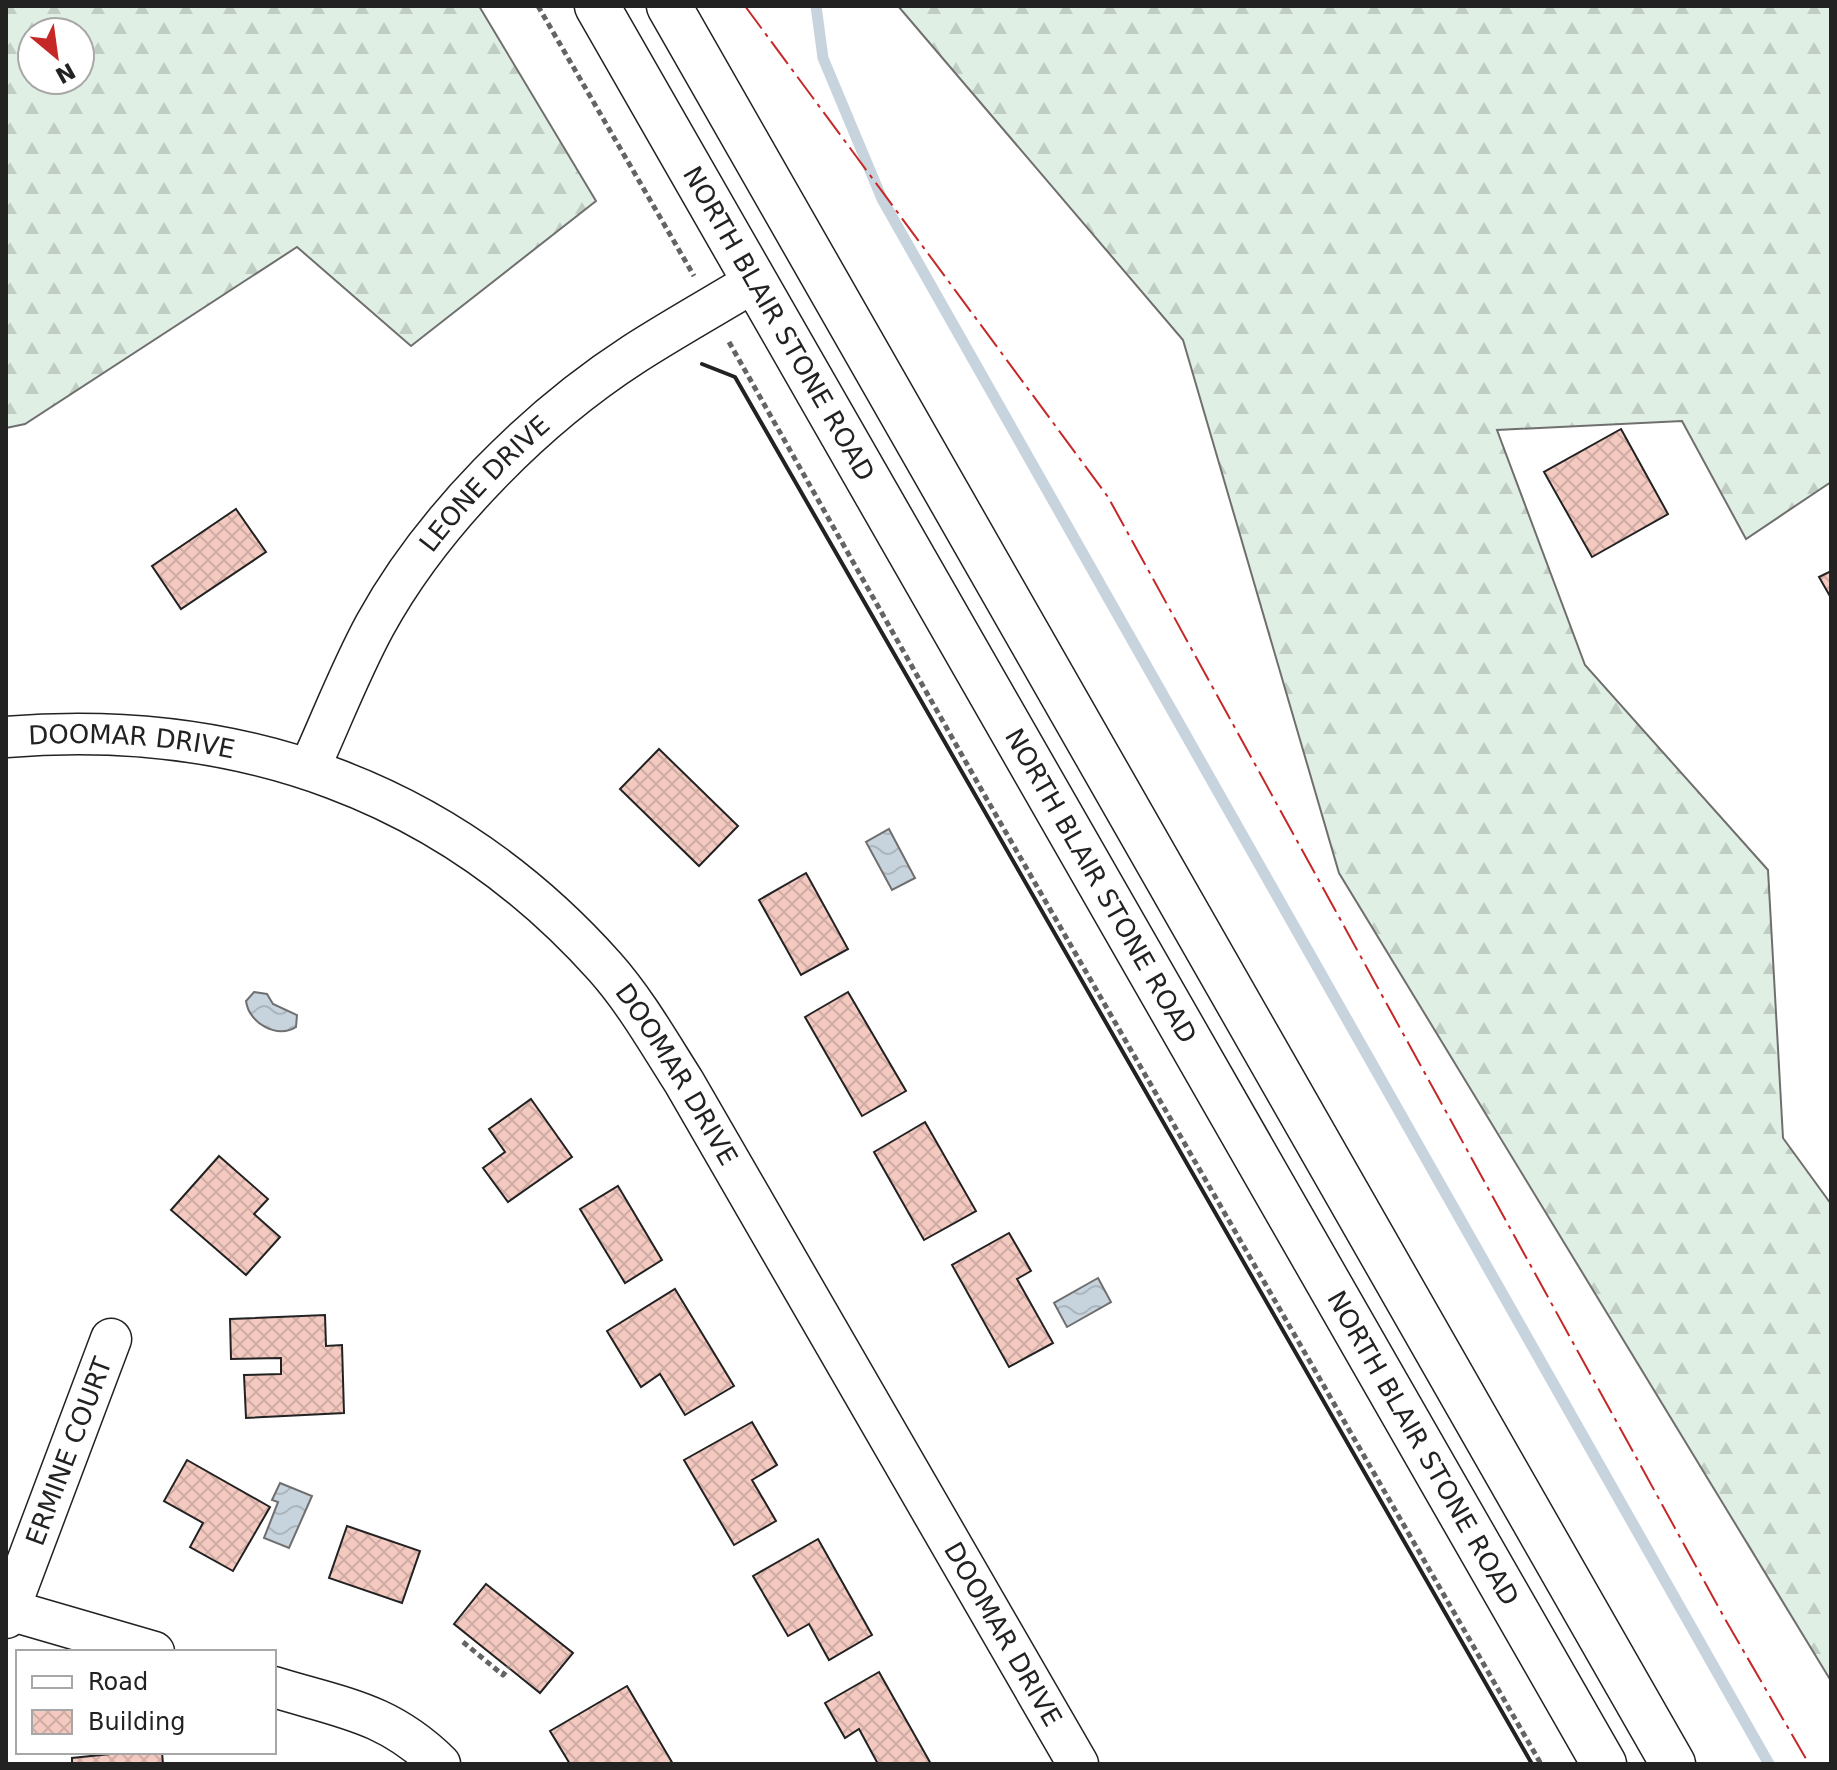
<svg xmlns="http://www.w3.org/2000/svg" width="1837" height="1770" font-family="'DejaVu Sans',sans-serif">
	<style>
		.forest { fill: url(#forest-firs); stroke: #6f6f6f; stroke-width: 2; fill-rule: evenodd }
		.water { fill: url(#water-waves); stroke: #6f6f6f; stroke-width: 2 }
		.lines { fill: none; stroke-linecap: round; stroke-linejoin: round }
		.stream { stroke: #c7d3dd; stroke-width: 11 }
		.building { fill: url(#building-cross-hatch); stroke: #222; stroke-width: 2 }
		.minor-casing { stroke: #222; stroke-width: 43 }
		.major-casing { stroke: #222; stroke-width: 47 }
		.path { stroke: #646464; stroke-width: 5; stroke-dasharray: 6 4; stroke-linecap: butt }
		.minor { stroke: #fff; stroke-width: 40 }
		.major { stroke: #fff; stroke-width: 44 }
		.wall { stroke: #222; stroke-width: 4 }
		.power { stroke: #c62828; stroke-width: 2; stroke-dasharray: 28 6 4 6; stroke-linecap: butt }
		.labels { text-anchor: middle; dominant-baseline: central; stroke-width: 6; stroke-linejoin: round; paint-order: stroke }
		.street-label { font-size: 26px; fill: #222; stroke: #fff }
	</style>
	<defs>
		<pattern id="forest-firs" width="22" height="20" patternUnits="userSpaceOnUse" patternTransform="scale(2)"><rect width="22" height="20" fill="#e0efe3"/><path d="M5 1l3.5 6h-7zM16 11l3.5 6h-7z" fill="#c0cdc2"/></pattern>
		<pattern id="water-waves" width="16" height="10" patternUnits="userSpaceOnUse" patternTransform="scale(2)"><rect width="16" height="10" fill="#c7d3dd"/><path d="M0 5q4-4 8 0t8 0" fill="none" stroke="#abb5bd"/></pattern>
		<pattern id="building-cross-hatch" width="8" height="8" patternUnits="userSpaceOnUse" patternTransform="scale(2)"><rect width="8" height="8" fill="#f3c9c0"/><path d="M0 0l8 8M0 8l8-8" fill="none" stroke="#d0aca5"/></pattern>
	</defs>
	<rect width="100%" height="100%" fill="#fff"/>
	<g class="forest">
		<path d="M 6,6 L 479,6 L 596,201 L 411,346 L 297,247 L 25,424 L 6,428 ZM 32,32 L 80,32 L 80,80 L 32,80 Z"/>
		<path d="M 898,6 L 1831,6 L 1831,482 L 1746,539 L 1682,421 L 1497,430 L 1585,665 L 1768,870 L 1783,1138 L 1831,1204 L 1831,1681 L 1339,873 L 1183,340 Z"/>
	</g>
	<g class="water">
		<path d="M 889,829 L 915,878 L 892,890 L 866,842 Z"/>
		<path d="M 254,992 L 267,994 L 273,1004 L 297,1015 L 296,1027 C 278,1039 249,1024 246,1001 Z"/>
		<path d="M 1098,1278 L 1111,1302 L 1067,1327 L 1054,1303 Z"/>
		<path d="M 280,1483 L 312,1496 L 289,1548 L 264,1538 L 278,1502 L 272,1500 Z"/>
	</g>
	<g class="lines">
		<path class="stream" d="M 816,6 L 823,58 L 882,199 L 1769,1764"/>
	</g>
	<g class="building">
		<path d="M 1621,429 L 1668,514 L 1592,557 L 1544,472 Z"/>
		<path d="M 236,509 L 266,552 L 181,609 L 152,566 Z"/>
		<path d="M 1831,571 L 1831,598 L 1819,577 Z"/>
		<path d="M 659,749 L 738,826 L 699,866 L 620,789 Z"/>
		<path d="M 806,873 L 848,949 L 801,975 L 759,900 Z"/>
		<path d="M 848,992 L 906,1091 L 862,1116 L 805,1017 Z"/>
		<path d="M 531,1099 L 572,1157 L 508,1202 L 483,1168 L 505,1152 L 489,1129 Z"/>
		<path d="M 925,1122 L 976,1211 L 924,1240 L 874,1152 Z"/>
		<path d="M 219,1156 L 268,1199 L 254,1214 L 280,1237 L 246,1275 L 171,1210 Z"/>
		<path d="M 618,1186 L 662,1260 L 625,1283 L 580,1209 Z"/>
		<path d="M 1009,1233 L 1031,1271 L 1017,1279 L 1053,1343 L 1009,1367 L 952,1265 Z"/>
		<path d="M 675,1289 L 734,1386 L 685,1415 L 660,1374 L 641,1387 L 607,1331 Z"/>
		<path d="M 325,1315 L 326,1346 L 342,1345 L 344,1413 L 246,1418 L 244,1375 L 281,1374 L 281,1358 L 231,1359 L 230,1319 Z"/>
		<path d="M 752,1422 L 777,1465 L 752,1480 L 776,1521 L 734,1545 L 684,1460 Z"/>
		<path d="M 187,1460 L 270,1507 L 233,1571 L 190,1547 L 203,1523 L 164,1501 Z"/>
		<path d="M 347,1526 L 420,1551 L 402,1603 L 329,1578 Z"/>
		<path d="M 818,1539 L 872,1635 L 829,1660 L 809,1624 L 788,1636 L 753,1576 Z"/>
		<path d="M 486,1584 L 573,1653 L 540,1693 L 454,1624 Z"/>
		<path d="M 879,1672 L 931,1764 L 878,1764 L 859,1729 L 845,1738 L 825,1703 Z"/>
		<path d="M 627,1686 L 673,1764 L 570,1764 L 550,1731 Z"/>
		<path d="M 130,1752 L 162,1752 L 163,1764 L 72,1764 L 72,1758 Z"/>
	</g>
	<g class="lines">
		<g class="minor-casing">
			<g id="minor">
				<path id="s1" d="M 6,737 C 239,718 447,790 605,967 C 636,1002 659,1043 684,1082 L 1078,1764"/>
				<path id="s2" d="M 309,769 C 331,721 350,671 375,625 C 432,521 535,418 634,354 C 673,329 714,306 754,282"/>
				<path d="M 6,1609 L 154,1652"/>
				<path id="s3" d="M 6,1618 L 111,1339"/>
				<path d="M 274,1687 C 342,1708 387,1712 440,1764"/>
			</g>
		</g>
		<g class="major-casing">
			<g id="major">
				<path id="s4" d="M 597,6 L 1604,1764"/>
				<path d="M 669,6 L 1673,1764"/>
			</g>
		</g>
		<g class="path">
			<path d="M 538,6 L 694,276"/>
			<path d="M 729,342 L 985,796 L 1541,1764"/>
			<path d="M 463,1642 L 503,1675 L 509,1667"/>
		</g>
		<use href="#minor" class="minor"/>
		<use href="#major" class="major"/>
		<path class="wall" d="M 702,364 L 735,377 L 1532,1764"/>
		<path class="power" d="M 745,6 L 1108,497 L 1725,1619 L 1809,1764"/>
	</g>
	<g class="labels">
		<g class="street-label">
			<text stroke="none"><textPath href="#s4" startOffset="366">NORTH BLAIR STONE ROAD</textPath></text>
			<text stroke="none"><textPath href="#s2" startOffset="338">LEONE DRIVE</textPath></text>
			<text stroke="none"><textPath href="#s1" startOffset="126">DOOMAR DRIVE</textPath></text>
			<text stroke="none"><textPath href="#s4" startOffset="1014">NORTH BLAIR STONE ROAD</textPath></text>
			<text stroke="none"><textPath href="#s1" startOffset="796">DOOMAR DRIVE</textPath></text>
			<text stroke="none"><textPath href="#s4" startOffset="1662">NORTH BLAIR STONE ROAD</textPath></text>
			<text stroke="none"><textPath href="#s3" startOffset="178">ERMINE COURT</textPath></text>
			<text stroke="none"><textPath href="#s1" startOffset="1444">DOOMAR DRIVE</textPath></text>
		</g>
	</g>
	<rect width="1837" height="1770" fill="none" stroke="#222222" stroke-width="16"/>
	<rect x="16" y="1650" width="260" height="104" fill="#ffffff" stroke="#a7a7a7" stroke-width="2"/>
	<rect x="32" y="1676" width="40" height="12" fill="#ffffff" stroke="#a7a7a7" stroke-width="2"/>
	<text x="88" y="1690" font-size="24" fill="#222222">Road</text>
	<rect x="32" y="1710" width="40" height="24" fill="url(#building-cross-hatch)" stroke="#a7a7a7" stroke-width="2"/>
	<text x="88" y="1730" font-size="24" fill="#222222">Building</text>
	<g transform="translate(56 56) rotate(151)"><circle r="38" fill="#ffffff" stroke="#a7a7a7" stroke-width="2"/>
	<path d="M0-6L14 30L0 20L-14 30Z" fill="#c62828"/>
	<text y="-12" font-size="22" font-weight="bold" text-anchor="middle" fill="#222222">N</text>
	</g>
</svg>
